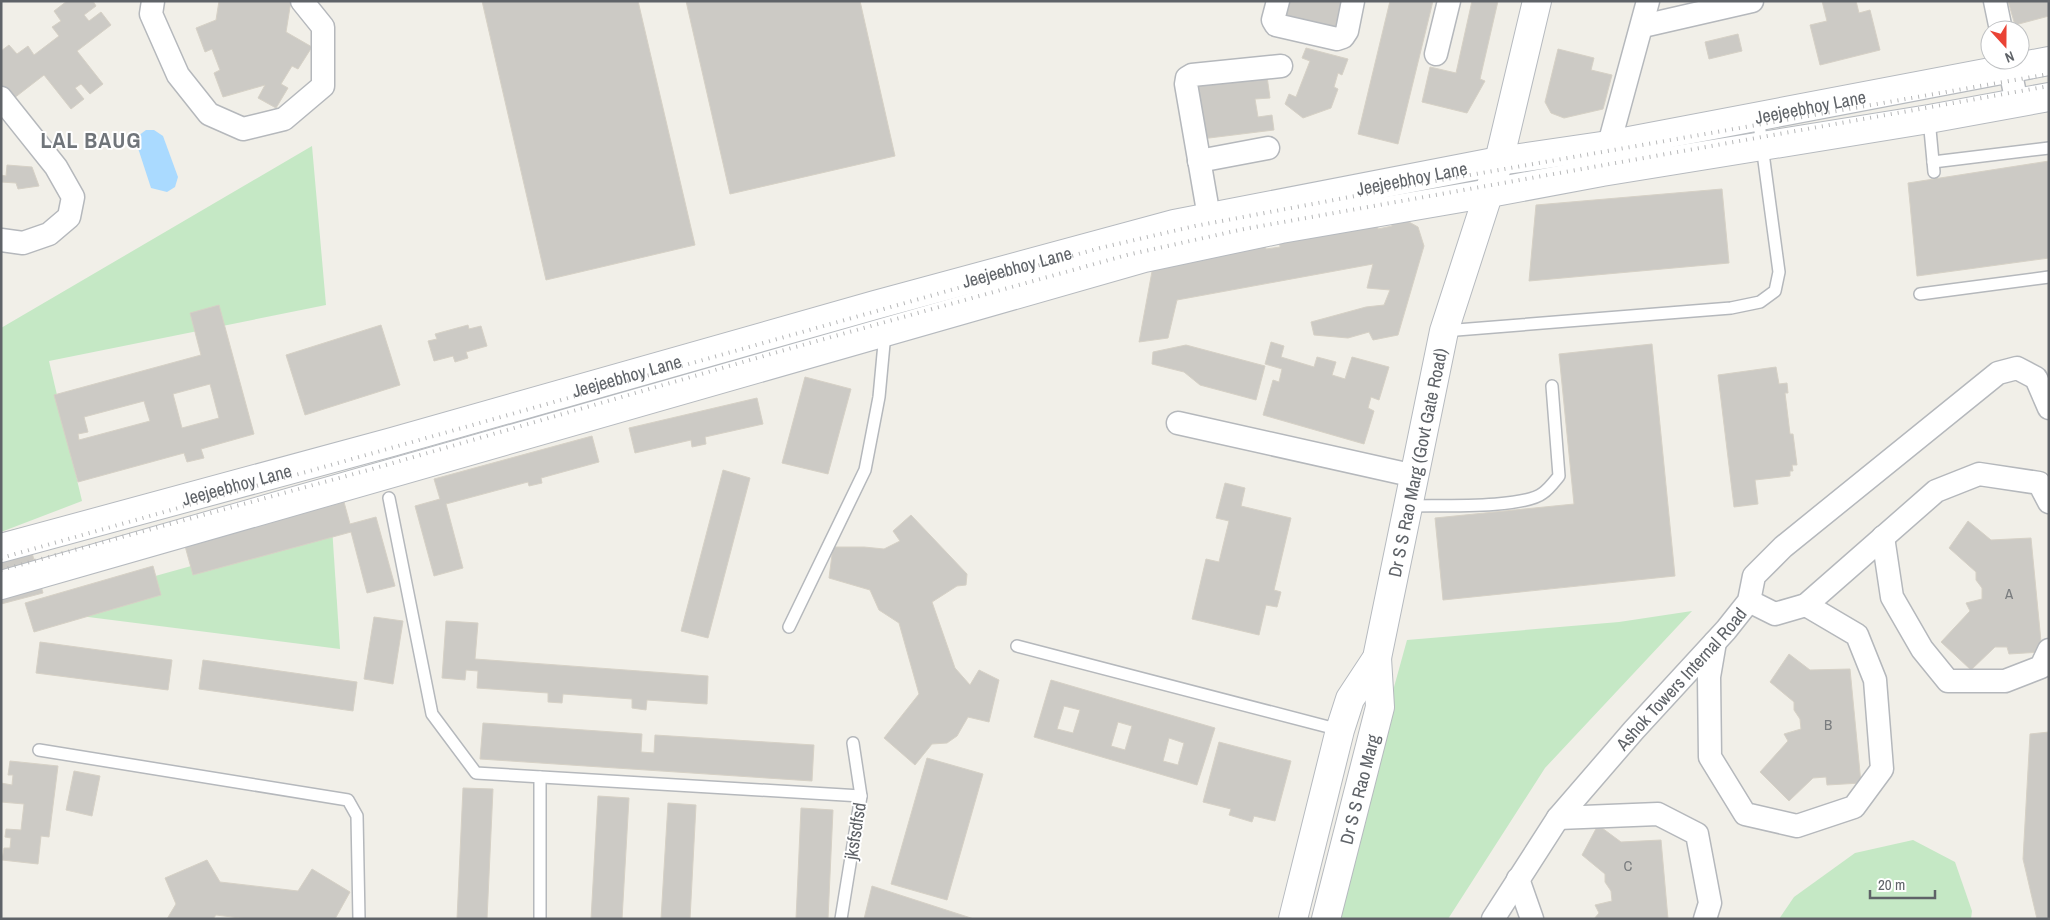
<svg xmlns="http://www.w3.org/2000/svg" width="2050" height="920" font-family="'Archivo Narrow',sans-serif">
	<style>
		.green { fill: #c5e8c5 }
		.water { fill: #aadaff }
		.building { fill: #cccac5; stroke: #d6d1c6; fill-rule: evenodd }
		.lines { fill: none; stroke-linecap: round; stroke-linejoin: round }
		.lane-casing { stroke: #b5b8bc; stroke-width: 14 }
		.street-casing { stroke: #b5b8bc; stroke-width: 25 }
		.secondary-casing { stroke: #b6babf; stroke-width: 30 }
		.lane { stroke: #fff; stroke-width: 11 }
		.street { stroke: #fff; stroke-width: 22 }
		.secondary { stroke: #fff; stroke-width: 28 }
		.rail { stroke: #b6b7b8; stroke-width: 4; stroke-dasharray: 1 6; stroke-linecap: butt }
		.labels { text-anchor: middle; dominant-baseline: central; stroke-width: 4; stroke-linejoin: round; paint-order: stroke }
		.number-label { font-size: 15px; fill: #7a7d7f }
		.street-label { font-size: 18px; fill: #5f6368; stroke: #fff }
		.district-label { font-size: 22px; font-weight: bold; letter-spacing: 1px; fill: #70757a; stroke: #fff }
	</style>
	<rect width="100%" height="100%" fill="#f1efe8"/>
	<g class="green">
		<path d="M 312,146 L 326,305 L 49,361 L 82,501 L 1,532 L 1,328 Z"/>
		<path d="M 332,527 L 340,649 L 33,610 Z"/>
		<path d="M 1692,611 L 1545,768 L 1448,919 L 1330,919 L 1407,640 L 1619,622 Z"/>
		<path d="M 1913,840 L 1955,862 L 1972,911 L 1971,919 L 1779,919 L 1794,897 L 1855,853 Z"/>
	</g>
	<path class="water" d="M 146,130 L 154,130 L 163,136 L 178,177 L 175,187 L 167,192 L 151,188 L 137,145 L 138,136 Z"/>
	<g class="building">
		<path d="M 67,1 L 93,1 L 96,6 L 84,15 L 89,21 L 101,12 L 111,25 L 77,51 L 103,84 L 90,94 L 81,84 L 75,88 L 84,99 L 71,109 L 44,75 L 9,102 L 1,92 L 1,51 L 9,45 L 17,54 L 28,46 L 34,55 L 59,36 L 52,27 L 61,21 L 54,11 Z"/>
		<path d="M 219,1 L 291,1 L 286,32 L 312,47 L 298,69 L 292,66 L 281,84 L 288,88 L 276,108 L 258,98 L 265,85 L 223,97 L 214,73 L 220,70 L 212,49 L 205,52 L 196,28 L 216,20 Z"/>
		<path d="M 482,1 L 638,1 L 695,245 L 546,280 Z"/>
		<path d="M 686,1 L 860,1 L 895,156 L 730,194 Z"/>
		<path d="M 1285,1 L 1348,1 L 1341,35 L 1280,22 Z"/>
		<path d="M 1390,1 L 1433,1 L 1398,144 L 1358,134 Z"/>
		<path d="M 1472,1 L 1498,1 L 1480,79 L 1485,81 L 1467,113 L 1422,102 L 1430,67 L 1456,73 Z"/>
		<path d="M 1822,1 L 1856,1 L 1859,13 L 1870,10 L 1880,50 L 1820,65 L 1810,25 L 1827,21 Z"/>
		<path d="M 2008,1 L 2049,1 L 2049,16 L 2015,25 Z"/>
		<path d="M 1738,34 L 1742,51 L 1709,59 L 1705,42 Z"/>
		<path d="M 1306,48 L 1348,59 L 1342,75 L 1338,73 L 1334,87 L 1338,89 L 1331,108 L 1303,118 L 1285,104 L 1289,94 L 1296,97 L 1310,61 L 1302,58 Z"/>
		<path d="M 1558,49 L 1594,58 L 1591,70 L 1612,75 L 1603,109 L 1564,118 L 1551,113 L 1545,102 Z"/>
		<path d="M 1266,69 L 1270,98 L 1255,99 L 1258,117 L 1272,115 L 1274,130 L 1201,139 L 1193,79 Z"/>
		<path d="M 2049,161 L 2049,258 L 1917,276 L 1908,183 Z"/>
		<path d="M 7,165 L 32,167 L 39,186 L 18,189 L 16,183 L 1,182 L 1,175 L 6,176 Z"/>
		<path d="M 1722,189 L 1729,263 L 1529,281 L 1536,205 Z"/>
		<path d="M 1400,217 L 1418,227 L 1424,246 L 1398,335 L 1373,340 L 1369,332 L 1348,338 L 1314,335 L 1311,322 L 1366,307 L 1384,305 L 1390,290 L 1367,288 L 1373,264 L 1177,300 L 1168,338 L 1139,342 L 1153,266 L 1264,239 L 1266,249 L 1280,247 L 1279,237 L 1377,221 L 1378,229 L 1392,226 L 1391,219 Z"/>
		<path d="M 219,305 L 254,434 L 201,449 L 204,458 L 187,462 L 184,453 L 78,482 L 54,395 L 201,355 L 190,313 ZM 210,384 L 219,418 L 182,428 L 173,394 ZM 144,401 L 150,421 L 79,440 L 78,434 L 88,432 L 84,417 Z"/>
		<path d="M 381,325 L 400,385 L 305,415 L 286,355 Z"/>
		<path d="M 468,325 L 469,329 L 481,326 L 487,346 L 466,352 L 468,358 L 455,362 L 453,356 L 434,361 L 428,341 L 437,339 L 435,334 Z"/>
		<path d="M 1271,342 L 1284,346 L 1281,357 L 1314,367 L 1317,357 L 1336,362 L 1332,375 L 1345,379 L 1352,357 L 1389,367 L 1379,400 L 1371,397 L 1368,408 L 1374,411 L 1364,444 L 1263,415 L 1273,380 L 1279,382 L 1282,369 L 1265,364 Z"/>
		<path d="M 1652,344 L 1675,576 L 1443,600 L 1435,518 L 1574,504 L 1559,354 Z"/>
		<path d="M 1186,345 L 1265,366 L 1256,400 L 1200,385 L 1184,372 L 1152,364 L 1153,352 Z"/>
		<path d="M 1776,367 L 1779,384 L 1787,383 L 1788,393 L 1785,393 L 1790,434 L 1793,434 L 1797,465 L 1792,465 L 1793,471 L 1790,471 L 1790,476 L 1755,480 L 1758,504 L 1734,507 L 1718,375 Z"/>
		<path d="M 805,377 L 851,389 L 828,474 L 782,463 Z"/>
		<path d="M 757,398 L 763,424 L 705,437 L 706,444 L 692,447 L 691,440 L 635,453 L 629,428 Z"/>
		<path d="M 592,436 L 599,462 L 541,478 L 542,483 L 529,486 L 528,482 L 446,504 L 463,568 L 434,576 L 415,506 L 440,499 L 434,479 Z"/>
		<path d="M 723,470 L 750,478 L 708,638 L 681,631 Z"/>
		<path d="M 1225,483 L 1245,488 L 1241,506 L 1291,518 L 1274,590 L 1281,592 L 1277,607 L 1266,605 L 1259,635 L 1192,619 L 1206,559 L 1219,562 L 1229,521 L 1216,518 Z"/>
		<path d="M 344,502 L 350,524 L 376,517 L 395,586 L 367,593 L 351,532 L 193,575 L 185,546 Z"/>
		<path d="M 911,515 L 967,574 L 966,585 L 957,586 L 932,602 L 955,668 L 970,685 L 979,670 L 999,680 L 989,722 L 968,717 L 957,736 L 947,743 L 932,744 L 915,765 L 884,738 L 919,694 L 899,623 L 879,610 L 870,590 L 829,578 L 833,547 L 864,547 L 884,549 L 900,541 L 893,531 Z"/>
		<path d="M 1968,521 L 1991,540 L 2031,538 L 2042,652 L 2009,654 L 2007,647 L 1995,647 L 1971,670 L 1941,642 L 1970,611 L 1966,603 L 1982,599 L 1982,588 L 1976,580 L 1976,572 L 1949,548 Z"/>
		<path d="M 25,527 L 43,593 L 1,604 L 1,533 Z"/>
		<path d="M 153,566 L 161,595 L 34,632 L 25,603 Z"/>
		<path d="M 374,617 L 403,621 L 393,684 L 364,679 Z"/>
		<path d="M 446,621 L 478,623 L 475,659 L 708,676 L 707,704 L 647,700 L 646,710 L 632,708 L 632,699 L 563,694 L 562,703 L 548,702 L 548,693 L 477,688 L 478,671 L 466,670 L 465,680 L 442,678 Z"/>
		<path d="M 40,642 L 172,660 L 168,690 L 36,673 Z"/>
		<path d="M 1789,654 L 1810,670 L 1850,669 L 1861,783 L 1827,785 L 1826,777 L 1813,778 L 1789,801 L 1760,772 L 1788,741 L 1784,734 L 1801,729 L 1800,719 L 1794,710 L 1794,702 L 1770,682 Z"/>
		<path d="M 203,660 L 357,682 L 353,711 L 199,689 Z"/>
		<path d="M 1051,680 L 1215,728 L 1197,785 L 1034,737 ZM 1064,706 L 1080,710 L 1073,733 L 1057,729 ZM 1118,722 L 1132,726 L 1125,750 L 1111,746 ZM 1169,738 L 1184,743 L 1178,765 L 1163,761 Z"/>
		<path d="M 483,723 L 642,734 L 641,752 L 654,753 L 655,735 L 814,745 L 812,781 L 480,759 Z"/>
		<path d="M 2049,732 L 2049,919 L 2037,919 L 2023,859 L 2030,734 Z"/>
		<path d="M 1219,742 L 1291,761 L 1275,821 L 1254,816 L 1252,822 L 1229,815 L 1231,809 L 1203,802 Z"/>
		<path d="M 927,758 L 983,774 L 947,900 L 891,884 Z"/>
		<path d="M 10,761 L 58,766 L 49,837 L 41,836 L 38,864 L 2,860 L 4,848 L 10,848 L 11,838 L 5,837 L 6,829 L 21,830 L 24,804 L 1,802 L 1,783 L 12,785 L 13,775 L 8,775 Z"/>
		<path d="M 74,771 L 100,776 L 92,816 L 66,810 Z"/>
		<path d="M 463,788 L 493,789 L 487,919 L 457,919 Z"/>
		<path d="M 598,796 L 629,798 L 622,919 L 591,919 Z"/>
		<path d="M 668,803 L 696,805 L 690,919 L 661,919 Z"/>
		<path d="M 801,808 L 833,810 L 828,919 L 796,919 Z"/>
		<path d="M 1598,825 L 1621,842 L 1661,840 L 1668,919 L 1594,919 L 1599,913 L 1595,905 L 1612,901 L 1611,891 L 1605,882 L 1605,874 L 1582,855 Z"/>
		<path d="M 207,860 L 220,882 L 298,891 L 312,869 L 350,892 L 335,919 L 248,919 L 216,915 L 213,919 L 167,919 L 176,904 L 165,878 Z"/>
		<path d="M 872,886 L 974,919 L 864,919 Z"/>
	</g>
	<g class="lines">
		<g class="lane-casing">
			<g id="lane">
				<path d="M 1929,119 L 1934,172"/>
				<path d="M 1933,162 L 2049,148"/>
				<path d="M 1920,294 L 2049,277"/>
				<path d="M 1444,331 L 1731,308 L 1760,302 L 1775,291 L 1779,272 L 1758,116"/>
				<path d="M 389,498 L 432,714 L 476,773 L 861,796"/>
				<path d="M 1409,506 C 1436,505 1523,509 1543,493 C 1549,489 1554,482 1559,476 L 1552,386"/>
				<path d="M 789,627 L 865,470 L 879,397 L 885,333"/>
				<path d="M 1017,646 L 1340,730"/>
				<path d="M 39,750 L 348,800 L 357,816 L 359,919"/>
				<path d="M 540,919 L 540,777"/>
				<path d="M 841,919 L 861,796 L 853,743"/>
			</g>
		</g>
		<g class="street-casing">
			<g id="street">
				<path d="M 153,1 L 151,14 L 178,75 L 209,114 L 243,129 L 284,119 L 323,86 L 323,27 L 302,1"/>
				<path d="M 1278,1 L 1273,20 L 1276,25 L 1337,39 L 1343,37 L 1347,31 L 1353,1"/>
				<path d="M 1995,1 L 2001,30"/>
				<path d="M 1643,26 L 1752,1"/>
				<path d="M 1436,54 L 1449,1"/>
				<path d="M 2008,60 L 2017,103"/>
				<path d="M 1,98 L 56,167 L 73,197 L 69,217 L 49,234 L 23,243 L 1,240"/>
				<path d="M 1605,159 L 1648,1"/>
				<path d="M 1199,161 L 1268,148"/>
				<path d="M 1209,217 L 1186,84 L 1187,78 L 1192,75 L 1281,66"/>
				<path d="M 1178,423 L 1415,476"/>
				<path d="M 1883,537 L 1892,597 L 1922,649 L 1948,681 L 2005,681 L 2041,667 L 2049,650"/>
				<path d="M 1749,601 L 1775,614 L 1806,605 L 1936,491 L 1979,474 L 2039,483 L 2049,502"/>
				<path d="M 1715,642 L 1709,677 L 1710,757 L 1745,814 L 1797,826 L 1854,807 L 1882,769 L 1875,680 L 1857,635 L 1806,605"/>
				<path d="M 1558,818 L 1658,814 L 1697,834 L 1710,903 L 1705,919"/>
				<path d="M 1518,879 L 1532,919"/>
				<path id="s1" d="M 1493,919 L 1558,818 L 1634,730 L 1726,630 L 1749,601 L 1754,576 L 1783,547 L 1998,373 L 2017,368 L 2036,378 L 2049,408"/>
			</g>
		</g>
		<g class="secondary-casing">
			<g id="secondary">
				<path id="s2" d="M 1,548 L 392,442 L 875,305 L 1174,224 L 1499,161 L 1608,145 L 2049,61"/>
				<path d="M 1,585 L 1144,258 L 1281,229 L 1490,193 L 1602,172 L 1929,119 L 2049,97"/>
				<path id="s3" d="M 1293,919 L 1340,730 L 1350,699 L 1377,658 L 1444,331 L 1499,161 L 1537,1"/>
				<path id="s4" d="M 1326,919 L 1380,707 L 1377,658"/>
			</g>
		</g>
		<use href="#lane" class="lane"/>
		<use href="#street" class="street"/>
		<use href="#secondary" class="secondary"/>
		<g class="rail">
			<path d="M 1,558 L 1100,248 L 1195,226 L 1430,182 L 2049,74"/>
			<path d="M 1,570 L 372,469 L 788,349 L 1127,255 L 1244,229 L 2049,86"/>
		</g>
	</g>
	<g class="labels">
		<g class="number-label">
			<text x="2009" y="593">A</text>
			<text x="1828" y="724">B</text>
			<text x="1628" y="865">C</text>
		</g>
		<g class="street-label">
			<text stroke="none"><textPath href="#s2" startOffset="1864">Jeejeebhoy Lane</textPath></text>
			<text stroke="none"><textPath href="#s2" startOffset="1459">Jeejeebhoy Lane</textPath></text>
			<text stroke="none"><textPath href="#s2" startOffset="1054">Jeejeebhoy Lane</textPath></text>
			<text stroke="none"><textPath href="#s2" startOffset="649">Jeejeebhoy Lane</textPath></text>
			<text stroke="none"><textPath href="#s3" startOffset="476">Dr S S Rao Marg (Govt Gate Road)</textPath></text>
			<text stroke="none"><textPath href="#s2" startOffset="244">Jeejeebhoy Lane</textPath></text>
			<text stroke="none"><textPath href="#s1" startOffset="306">Ashok Towers Internal Road</textPath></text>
			<text stroke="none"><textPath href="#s4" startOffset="134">Dr S S Rao Marg</textPath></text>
			<text transform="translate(855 831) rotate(-81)">jksfsdfsd</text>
		</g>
		<g class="district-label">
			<text x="91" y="140">LAL BAUG</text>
		</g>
	</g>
	<rect width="2050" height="920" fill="none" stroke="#5f6368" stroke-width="5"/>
	<g transform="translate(2005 45) rotate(159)"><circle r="24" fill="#ffffff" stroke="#bfc1c3"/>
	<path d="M0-4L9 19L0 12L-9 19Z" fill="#ea4335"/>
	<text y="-8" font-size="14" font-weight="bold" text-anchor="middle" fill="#5f6368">N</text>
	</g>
	<path d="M1870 890v8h65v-8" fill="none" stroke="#5f6368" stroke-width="2.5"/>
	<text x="1878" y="890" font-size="15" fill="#5f6368" stroke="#ffffff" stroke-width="4" paint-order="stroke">20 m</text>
</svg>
